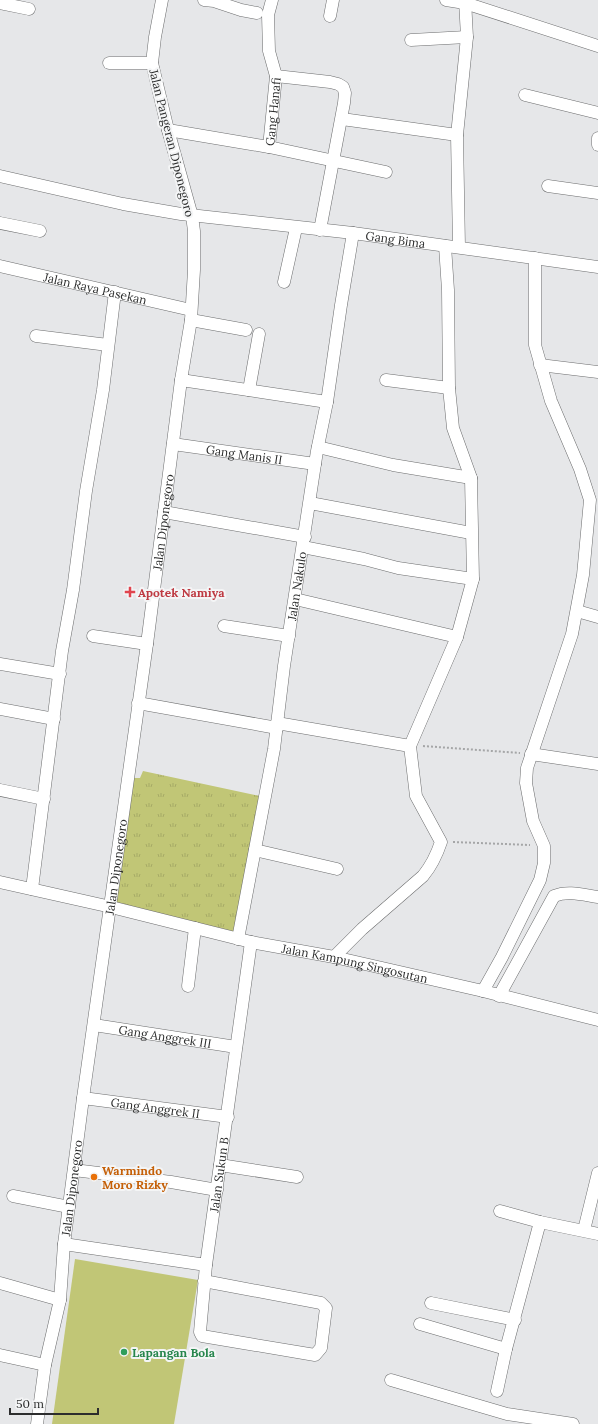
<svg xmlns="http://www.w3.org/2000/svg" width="598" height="1424" font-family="Lora,serif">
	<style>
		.grass { fill: url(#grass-tufts) }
		.pitch { fill: #c1c676 }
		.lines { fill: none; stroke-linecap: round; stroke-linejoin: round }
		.minor-casing { stroke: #6c6d6e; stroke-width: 13 }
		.path { stroke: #a5a6a7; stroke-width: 2; stroke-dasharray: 2 2; stroke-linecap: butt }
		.minor { stroke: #fff; stroke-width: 12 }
		.health-dot { fill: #e0444e; stroke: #f4f5f6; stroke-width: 1.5 }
		.food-dot { fill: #e8710a; stroke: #f4f5f6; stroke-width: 1.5 }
		.leisure-dot { fill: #2e9e5b; stroke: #f4f5f6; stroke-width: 1.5 }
		.labels { text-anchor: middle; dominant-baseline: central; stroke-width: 4; stroke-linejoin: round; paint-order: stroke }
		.street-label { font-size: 12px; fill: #2c2d2d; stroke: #f4f5f6 }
		.health-label { font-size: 12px; font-weight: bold; fill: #be3a42; stroke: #f4f5f6; text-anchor: start }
		.food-label { font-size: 12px; font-weight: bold; fill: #c56008; stroke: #f4f5f6; text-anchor: start }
		.leisure-label { font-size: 12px; font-weight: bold; fill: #27864d; stroke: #f4f5f6; text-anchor: start }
	</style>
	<defs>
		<pattern id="grass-tufts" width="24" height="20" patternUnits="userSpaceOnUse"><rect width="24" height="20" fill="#c1c676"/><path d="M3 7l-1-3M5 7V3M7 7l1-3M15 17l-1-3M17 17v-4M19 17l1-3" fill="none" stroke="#a6aa66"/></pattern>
	</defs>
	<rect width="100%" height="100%" fill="#e6e7e9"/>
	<path class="grass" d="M 143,771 L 260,796 L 235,933 L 115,905 L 132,778 L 140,778 Z"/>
	<path class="pitch" d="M 75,1259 L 198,1280 L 174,1424 L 52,1424 Z"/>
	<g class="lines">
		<g class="minor-casing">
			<g id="minor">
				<path d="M 204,0 L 214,1 L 241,10 L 257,13"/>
				<path d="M 446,0 L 465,3 L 598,46"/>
				<path d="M 0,3 L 29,9"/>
				<path d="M 330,16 L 333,0"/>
				<path d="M 411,40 L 467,37"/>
				<path d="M 109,63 L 152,63"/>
				<path d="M 276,76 L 330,82 L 338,84 L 343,87 L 345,93 L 344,103 L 320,230"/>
				<path d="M 525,95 L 598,113"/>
				<path d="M 342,119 L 457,135"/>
				<path id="s1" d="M 168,130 L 269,147 L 276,76 L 269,51 L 268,15 L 272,0"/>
				<path d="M 598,138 L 598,145"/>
				<path d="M 269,147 L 386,172"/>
				<path id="s2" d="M 0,176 L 123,204 L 181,214 L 353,233 L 598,267"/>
				<path d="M 548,186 L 598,193"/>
				<path d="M 0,223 L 40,231"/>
				<path d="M 459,247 L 457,135 L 467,37 L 465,0"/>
				<path id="s3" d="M 0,266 L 191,310"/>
				<path d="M 284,282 L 296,228"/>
				<path d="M 191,320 L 246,330"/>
				<path d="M 36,336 L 108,345"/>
				<path d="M 540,365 L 598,372"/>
				<path d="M 181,380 L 327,402"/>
				<path d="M 386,380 L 449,388"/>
				<path d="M 249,390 L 259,334"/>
				<path id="s4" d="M 173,444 L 315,464"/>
				<path d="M 318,447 L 393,465 L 471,478"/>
				<path d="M 310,503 L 471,533"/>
				<path d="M 164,512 L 305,537"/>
				<path d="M 303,547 L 364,559 L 398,568 L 473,579"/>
				<path d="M 295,599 L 457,637"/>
				<path d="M 577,611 L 598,617"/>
				<path d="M 224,626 L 289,636"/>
				<path d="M 93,636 L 147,644"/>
				<path d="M 0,664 L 60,674"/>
				<path d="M 138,703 L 277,728"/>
				<path d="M 0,709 L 54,719"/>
				<path d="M 277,723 L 410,746"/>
				<path d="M 531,754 L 598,764"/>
				<path d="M 0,790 L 44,799"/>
				<path d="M 255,850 L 337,869"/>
				<path id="s5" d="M 0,882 L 111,907 L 251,942 L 334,957 L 483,991 L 598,1020"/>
				<path d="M 32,889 L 62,651 L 73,590 L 86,491 L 103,390 L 115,292"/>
				<path id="s6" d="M 238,939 L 274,749 L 284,666 L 317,451 L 327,402 L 341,305 L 353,233"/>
				<path d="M 334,957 L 362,929 L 423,876 C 432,865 437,854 441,842 L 416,796 L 410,746 L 457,637 L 473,579 L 471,478 L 453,428 L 449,388 L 448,290 L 445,246"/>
				<path d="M 188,986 L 195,928"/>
				<path d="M 483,991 L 502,957 L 540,880 L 544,863 L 544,846 L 533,821 L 526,783 L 527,768 L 572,634 L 583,575 L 590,500 L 580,469 L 551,401 L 535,345 L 535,258"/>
				<path d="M 499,996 L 554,896 C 568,890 584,895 598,897"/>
				<path id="s7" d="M 94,1025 L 236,1047"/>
				<path id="s8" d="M 83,1098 L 228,1117"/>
				<path d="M 220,1165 L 297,1177"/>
				<path d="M 74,1170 L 171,1182 L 217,1190"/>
				<path d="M 13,1196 L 69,1207"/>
				<path d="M 500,1211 L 540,1222 L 598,1234"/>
				<path d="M 584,1230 L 598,1173"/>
				<path id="s9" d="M 64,1244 L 206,1265 L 251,942"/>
				<path d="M 204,1281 L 321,1303 L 326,1308 L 321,1348 L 315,1355 L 202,1336 L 200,1332 L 206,1265"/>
				<path d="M 0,1283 L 60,1300"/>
				<path d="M 431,1303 L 515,1320"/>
				<path d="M 420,1324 L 506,1349"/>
				<path d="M 0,1355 L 45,1365"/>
				<path d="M 391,1380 L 507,1414 L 573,1424"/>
				<path d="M 497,1391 L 506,1349 L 540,1222"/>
				<path id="s10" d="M 37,1424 L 45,1365 L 60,1300 L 64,1244 L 83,1098 L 147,644 L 181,380 L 191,320 L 194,270 L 194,231 L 192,216 L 168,130 L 152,63 L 155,37 L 162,0"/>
			</g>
		</g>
		<g class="path">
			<path d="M 423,746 L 520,753"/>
			<path d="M 453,842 L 530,845"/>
		</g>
		<use href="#minor" class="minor"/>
	</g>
	<path class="health-dot" d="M128 586h4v4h4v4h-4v4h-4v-4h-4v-4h4z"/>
	<circle class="food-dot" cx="94" cy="1177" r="4"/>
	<circle class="leisure-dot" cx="124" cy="1352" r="4"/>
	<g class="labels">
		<g class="street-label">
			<text stroke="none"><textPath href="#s1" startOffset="138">Gang Hanafi</textPath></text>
			<text transform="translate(172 143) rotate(76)">Jalan Pangeran Diponegoro</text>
			<text stroke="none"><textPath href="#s2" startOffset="401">Gang Bima</textPath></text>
			<text stroke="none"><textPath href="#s3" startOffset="98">Jalan Raya Pasekan</textPath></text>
			<text stroke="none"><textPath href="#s4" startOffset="72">Gang Manis II</textPath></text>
			<text stroke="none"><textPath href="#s10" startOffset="911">Jalan Diponegoro</textPath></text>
			<text stroke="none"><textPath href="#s6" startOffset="358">Jalan Nakulo</textPath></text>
			<text stroke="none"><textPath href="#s10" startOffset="563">Jalan Diponegoro</textPath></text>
			<text stroke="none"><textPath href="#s5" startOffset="364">Jalan Kampung Singosutan</textPath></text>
			<text stroke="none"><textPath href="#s7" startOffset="72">Gang Anggrek III</textPath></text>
			<text stroke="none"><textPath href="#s8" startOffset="73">Gang Anggrek II</textPath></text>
			<text stroke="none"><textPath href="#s9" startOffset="235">Jalan Sukun B</textPath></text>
			<text stroke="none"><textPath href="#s10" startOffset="239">Jalan Diponegoro</textPath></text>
		</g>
		<g class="health-label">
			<text x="138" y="592">Apotek Namiya</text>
		</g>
		<g class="food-label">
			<text x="102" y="1170">Warmindo<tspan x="102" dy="14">Moro Rizky</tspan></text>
		</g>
		<g class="leisure-label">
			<text x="132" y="1352">Lapangan Bola</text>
		</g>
	</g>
	<path d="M10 1408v6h88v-6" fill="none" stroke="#2c2d2d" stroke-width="2"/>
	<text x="16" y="1408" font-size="12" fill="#2c2d2d" stroke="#f4f5f6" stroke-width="3" paint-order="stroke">50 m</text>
</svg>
